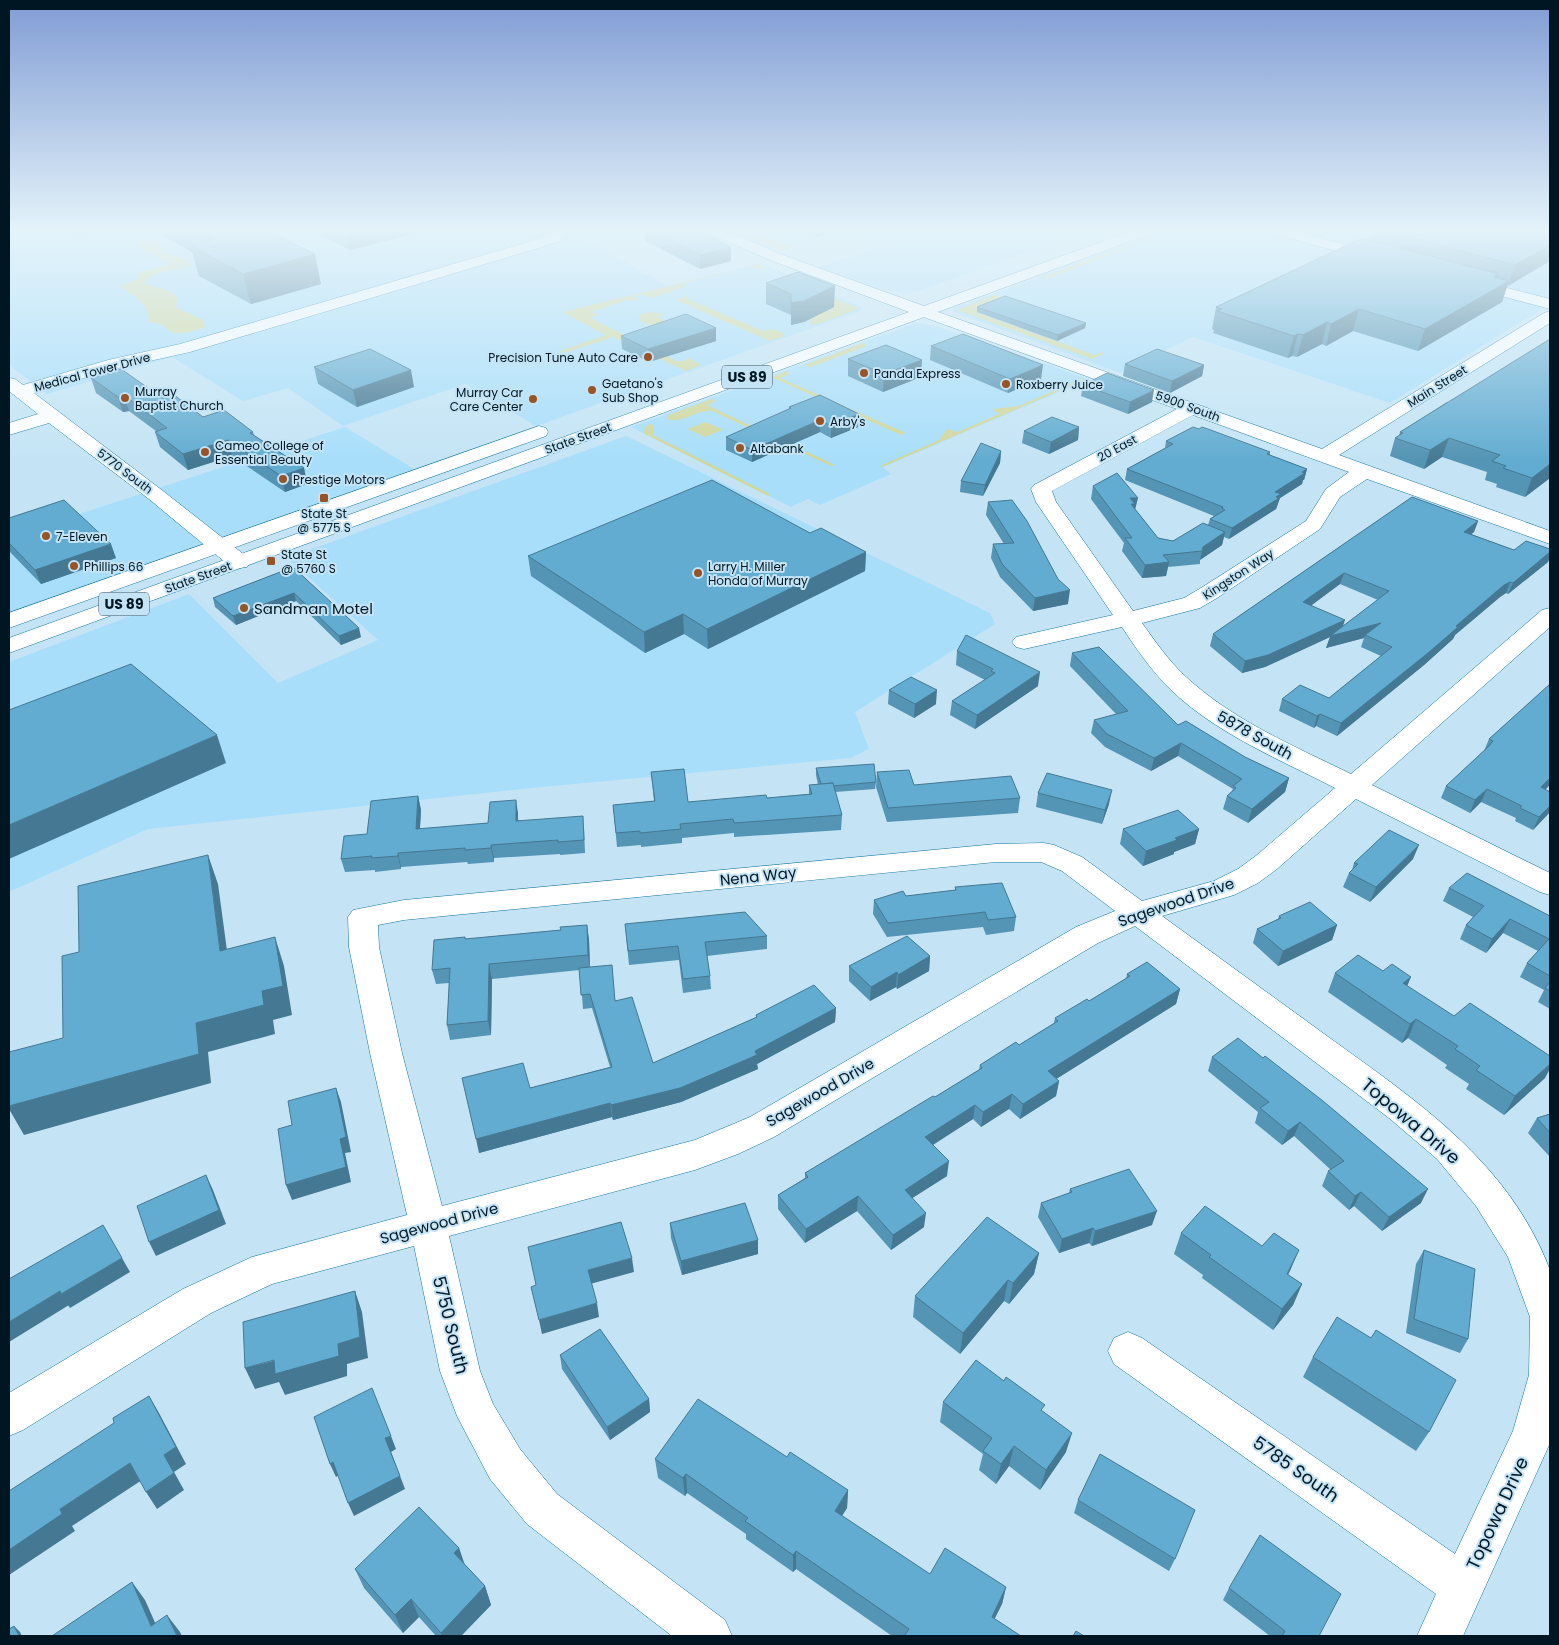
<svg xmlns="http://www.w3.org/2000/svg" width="1559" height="1645" font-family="Poppins,sans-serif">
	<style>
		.built { fill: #a8defa }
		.green { fill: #d2d79a }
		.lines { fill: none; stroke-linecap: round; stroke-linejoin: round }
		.minor-casing { stroke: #12759c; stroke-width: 1 }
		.major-casing { stroke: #12759c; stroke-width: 1 }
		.minor { fill: #fff; fill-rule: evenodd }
		.major { fill: #fff; fill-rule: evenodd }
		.wall { fill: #5494b4; fill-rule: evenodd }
		.shaded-wall { fill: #457892 }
		.building { fill: #62acd1; stroke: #457892 }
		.poi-dot { fill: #985426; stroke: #c4e4f5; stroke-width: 2 }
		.labels { text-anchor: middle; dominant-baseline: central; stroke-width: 4; stroke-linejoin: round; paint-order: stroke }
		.far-poi-label { font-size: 12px; fill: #001723; stroke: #c4e4f5; text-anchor: start }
		.far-street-label { font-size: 12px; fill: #001723; stroke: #c4e4f5 }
		.shield { fill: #c4e4f5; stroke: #3b5462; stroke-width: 1 }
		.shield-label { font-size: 14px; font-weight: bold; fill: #001723 }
		.poi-label { font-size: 15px; fill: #001723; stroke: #c4e4f5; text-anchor: start }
		.street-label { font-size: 15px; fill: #001723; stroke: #c4e4f5 }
		.near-street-label { font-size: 18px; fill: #001723; stroke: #c4e4f5 }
	</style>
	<rect width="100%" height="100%" fill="#c4e4f5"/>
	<g class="built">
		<path d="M 9,230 L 569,230 L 668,286 L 762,263 L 863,308 L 860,311 L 536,426 L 465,384 L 343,426 L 288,388 L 243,401 L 172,357 L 47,394 L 9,365 Z"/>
		<path d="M 729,230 L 1090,230 L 921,290 L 904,292 L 884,290 L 820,267 L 882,246 L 840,231 L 779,252 Z"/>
		<path d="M 1164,230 L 1550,230 L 1550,304 L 1390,403 L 1193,337 L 1120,373 L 952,311 L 955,308 Z"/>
		<path d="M 916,323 L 936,326 L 1089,379 L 883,467 L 891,474 L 820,505 L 808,499 L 791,507 L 631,427 Z"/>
		<path d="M 345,427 L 414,469 L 9,612 L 9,537 Z"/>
		<path d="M 626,436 L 990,613 L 995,624 L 855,712 L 869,749 L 851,758 L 521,789 L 148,829 L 9,892 L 9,662 L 189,594 L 278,683 L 378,640 L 287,558 Z"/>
	</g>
	<g class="green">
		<path d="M 734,230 L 747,230 L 792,246 L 800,245 L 782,251 Z"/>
		<path d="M 145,239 L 160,243 L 165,253 L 190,261 L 191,266 C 176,271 154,270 144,283 L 174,293 L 178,300 L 175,307 L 203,320 L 205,327 C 194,331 170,340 165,325 L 149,322 C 148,302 135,295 118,286 L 136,280 L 139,272 L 171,264 L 138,246 Z"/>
		<path d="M 1146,239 L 1152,241 L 1145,241 L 1053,277 L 1042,277 Z"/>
		<path d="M 759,264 L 765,268 L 757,269 L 751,266 L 682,284 L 685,287 L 652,298 L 641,294 L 633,297 L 641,301 L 627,300 L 591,312 L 599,314 L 590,318 L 677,361 L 684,361 L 689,358 L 701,365 L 686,371 L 613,337 L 564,353 L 560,351 L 606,335 L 562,312 Z"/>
		<path d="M 823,294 L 856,307 L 858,309 L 821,323 L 809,325 L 809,316 L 834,308 Z"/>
		<path d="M 995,295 L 1004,298 L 978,313 L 1095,355 L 1102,352 L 1105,353 L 1092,359 L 957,310 Z"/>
		<path d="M 686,296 L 688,299 L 763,331 L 773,329 L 785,334 L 782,337 L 770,341 L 676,300 Z"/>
		<path d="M 649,312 L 665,314 L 666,314 L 658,316 L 667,322 L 651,326 L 639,320 L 640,315 Z"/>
		<path d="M 863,343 L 867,346 L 811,367 L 804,365 Z"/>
		<path d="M 787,371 L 790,374 L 780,378 L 906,433 L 901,435 L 771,377 Z"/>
		<path d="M 1082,379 L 1085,380 L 882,467 L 880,466 L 939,440 L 947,429 L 958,432 L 999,414 L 993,409 L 1018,406 Z"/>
		<path d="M 711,399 L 717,401 L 707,405 L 835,465 L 831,466 L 712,411 C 696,409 681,426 666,418 L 669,415 Z"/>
		<path d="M 705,422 L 720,428 L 722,430 L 705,437 L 688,429 Z"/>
		<path d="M 651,424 L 654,426 L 653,435 L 770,494 L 768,496 L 643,433 L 647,425 Z"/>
	</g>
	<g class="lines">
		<g class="minor-casing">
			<g id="minor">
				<path d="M 550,230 L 565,230 L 567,233 L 560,241 L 545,246 L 190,352 L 118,368 L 34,393 L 163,491 L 247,557 L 250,562 L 247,567 L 239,568 L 231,567 L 149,499 L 49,423 L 9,435 L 9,423 L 38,414 L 9,391 L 9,378 L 15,379 L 23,385 L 108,360 L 180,344 L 535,240 L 552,233 Z"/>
				<path d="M 1268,230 L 1292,230 L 1382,255 L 1384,258 L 1382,261 L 1377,262 L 1270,233 Z"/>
				<path d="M 1469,278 L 1550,299 L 1550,309 L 1464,286 L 1461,283 L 1464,280 Z"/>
				<path d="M 924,307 L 1322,449 L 1544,313 L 1550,311 L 1550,323 L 1339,455 L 1550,531 L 1550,544 L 1367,479 L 1340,497 L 1320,529 L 1217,598 L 1200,608 L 1142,623 C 1155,641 1168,660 1185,676 C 1232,720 1294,746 1351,774 L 1542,610 L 1550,608 L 1550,627 L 1372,785 L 1550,873 L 1550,895 L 1540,892 L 1356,799 L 1277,869 L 1258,883 L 1234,895 L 1162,916 C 1217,956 1272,996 1327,1036 C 1418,1102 1508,1161 1550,1270 L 1550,1443 L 1463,1636 L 1417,1636 L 1436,1594 L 1114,1364 L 1108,1351 L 1114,1338 L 1128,1332 L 1142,1338 L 1455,1554 L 1513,1431 L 1529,1375 L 1530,1317 L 1508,1257 L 1476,1206 L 1437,1159 L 1389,1118 L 1135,926 L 1098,943 L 774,1137 L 738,1154 L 695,1170 L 449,1236 L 480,1371 L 493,1404 L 520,1449 L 557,1494 L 725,1620 L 732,1636 L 672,1636 L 527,1524 L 490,1479 L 457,1416 L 440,1371 L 414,1246 L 272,1284 L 211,1313 L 23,1430 L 9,1436 L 9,1393 L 183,1289 L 252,1257 L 407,1215 L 370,1053 L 349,947 L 348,917 L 353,910 L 404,900 L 996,844 L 1044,843 L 1054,845 L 1082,857 L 1142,901 L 1214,881 L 1238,869 L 1257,855 L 1335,788 C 1277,758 1212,732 1166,685 C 1149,667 1135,647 1122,627 L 1024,649 L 1016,647 L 1012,642 L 1016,637 L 1113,615 L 1036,502 L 1031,489 L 1034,485 L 1177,409 L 918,315 L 916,312 L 918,309 ZM 1193,415 L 1349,472 L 1326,489 L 1306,521 L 1201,588 L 1184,598 L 1133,611 L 1056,502 L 1052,491 ZM 996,862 L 1041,862 L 1062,871 L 1115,911 L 1076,927 L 750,1117 L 695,1140 L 442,1206 L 402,1053 L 379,947 L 378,925 L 404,920 Z"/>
			</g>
		</g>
		<g class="major-casing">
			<g id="major">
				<path d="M 706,230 L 726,230 L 780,254 L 924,306 L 1134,230 L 1155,230 L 1153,233 L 9,653 L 9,638 L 909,312 L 770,260 L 708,233 Z"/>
				<path d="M 539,426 L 546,428 L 548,432 L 546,436 L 9,628 L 9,613 Z"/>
			</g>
		</g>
		<use href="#minor" class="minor"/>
		<use href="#major" class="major"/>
	</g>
	<g class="wall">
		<path d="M 70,230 L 110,230 L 107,233 L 71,234 Z"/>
		<path d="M 152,230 L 266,230 L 321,284 L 251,304 L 199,276 L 192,252 Z"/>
		<path d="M 309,230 L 415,230 L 416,233 L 350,250 Z"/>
		<path d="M 645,230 L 697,230 L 731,247 L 731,261 L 700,269 L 645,241 Z"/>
		<path d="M 797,230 L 838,230 L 817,237 Z"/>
		<path d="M 1374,230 L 1550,230 L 1507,286 L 1502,302 L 1418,351 L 1353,331 L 1326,346 L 1322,344 L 1297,357 L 1292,356 L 1288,358 L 1213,333 L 1214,330 L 1212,329 L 1216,307 L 1371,241 Z"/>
		<path d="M 766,283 L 834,307 L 804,322 L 791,325 L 791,315 L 766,304 Z"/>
		<path d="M 977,307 L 1086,323 L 1085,328 L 1057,341 L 977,312 Z"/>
		<path d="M 621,336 L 716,341 L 649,362 L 622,349 Z"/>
		<path d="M 931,346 L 1041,379 L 1008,393 L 930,360 Z"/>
		<path d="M 848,359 L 921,377 L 883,392 L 848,376 Z"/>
		<path d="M 1125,364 L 1204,365 L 1202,376 L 1170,393 L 1123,376 Z"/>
		<path d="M 314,367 L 414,387 L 357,407 L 318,384 Z"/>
		<path d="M 91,378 L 154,392 L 203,417 L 253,432 L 254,435 L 304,468 L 307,484 L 285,492 L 232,456 L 188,470 L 160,447 L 155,432 L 156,431 L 129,411 L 123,412 L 96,393 Z"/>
		<path d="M 1083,385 L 1152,402 L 1128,414 L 1081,396 Z"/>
		<path d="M 1447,402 L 1550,478 L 1525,497 L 1496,487 L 1497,484 L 1485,480 L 1487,472 L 1442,457 L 1424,469 L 1390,456 L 1395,438 L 1399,436 L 1400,432 Z"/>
		<path d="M 789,407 L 859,414 L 858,427 L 831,438 L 820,432 L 752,462 L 726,450 L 726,437 L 789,410 Z"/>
		<path d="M 1079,427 L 1078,440 L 1049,454 L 1022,443 L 1024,431 Z"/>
		<path d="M 1166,441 L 1270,452 L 1270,455 L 1307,469 L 1304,480 L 1303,480 L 1302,484 L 1280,498 L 1276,509 L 1229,539 L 1224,537 L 1222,545 L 1200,560 L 1200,564 L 1168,567 L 1166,576 L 1142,578 L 1122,551 L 1124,543 L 1091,499 L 1093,486 L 1135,509 L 1158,538 L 1173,541 L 1208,525 L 1210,519 L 1214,516 L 1125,480 L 1127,469 L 1165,448 Z"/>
		<path d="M 1001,451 L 1000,463 L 983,496 L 960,492 L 961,481 Z"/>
		<path d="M 1412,497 L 1478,521 L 1474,532 L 1471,534 L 1514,550 L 1550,549 L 1550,556 L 1548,562 L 1508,594 L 1506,593 L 1500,597 L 1455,635 L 1453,639 L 1424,665 L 1337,736 L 1316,726 L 1314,728 L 1279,711 L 1282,699 L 1329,698 L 1381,656 L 1361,647 L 1364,638 L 1326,648 L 1330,637 L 1265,667 L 1242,673 L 1210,646 L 1213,634 ZM 1340,584 L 1378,600 L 1343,626 L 1311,605 Z"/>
		<path d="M 988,502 L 1068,604 L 1033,611 L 1000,577 L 991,558 L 993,544 L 1004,544 L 986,515 Z"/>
		<path d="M 9,518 L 116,558 L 41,584 L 9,551 Z"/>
		<path d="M 810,533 L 866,552 L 865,571 L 708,649 L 684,634 L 645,653 L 531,576 L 528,556 Z"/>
		<path d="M 293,567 L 361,637 L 341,645 L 296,601 L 236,625 L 215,607 L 213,598 Z"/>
		<path d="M 957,651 L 1038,686 L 975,729 L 950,715 L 952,701 L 985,680 L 956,665 Z"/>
		<path d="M 1072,653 L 1178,725 L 1289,778 L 1285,792 L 1248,823 L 1223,809 L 1227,796 L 1232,791 L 1233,789 L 1178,756 L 1151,771 L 1105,747 L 1091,733 L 1094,720 L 1116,714 L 1070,666 Z"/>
		<path d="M 1550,684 L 1545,790 L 1550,792 L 1550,812 L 1533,830 L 1515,821 L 1516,818 L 1481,802 L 1470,813 L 1441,798 L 1446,786 L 1484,751 L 1489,739 Z"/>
		<path d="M 889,690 L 936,704 L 914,718 L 888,704 Z"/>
		<path d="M 816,768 L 876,782 L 875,789 L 835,792 L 842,815 L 841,830 L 734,837 L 734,833 L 682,838 L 682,843 L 641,847 L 641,845 L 617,847 L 613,805 L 654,801 L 651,772 L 688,802 L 767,798 L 809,794 L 809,785 L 818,785 L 816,775 Z"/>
		<path d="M 877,772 L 914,785 L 1020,798 L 1018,813 L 887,822 L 876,787 Z"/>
		<path d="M 1038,793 L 1109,804 L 1102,824 L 1036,807 Z"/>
		<path d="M 418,796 L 421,810 L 420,829 L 488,823 L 518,813 L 518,820 L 584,829 L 585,853 L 560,855 L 560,854 L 494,858 L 494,862 L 468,864 L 467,862 L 401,867 L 401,869 L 375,872 L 375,870 L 345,872 L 341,859 L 367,834 Z"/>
		<path d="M 1123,829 L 1199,829 L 1195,844 L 1174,852 L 1174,854 L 1143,866 L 1120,844 Z"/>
		<path d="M 1413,859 L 1370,902 L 1343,887 L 1349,873 L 1352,870 L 1354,863 Z"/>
		<path d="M 955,887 L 1016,917 L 1014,931 L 986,935 L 983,927 L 887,937 L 873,914 L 874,900 L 955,890 Z"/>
		<path d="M 1449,888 L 1550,916 L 1550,1009 L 1538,1002 L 1544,990 L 1520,977 L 1527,963 L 1538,951 L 1503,933 L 1486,953 L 1460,939 L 1466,925 L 1473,917 L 1443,901 Z"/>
		<path d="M 1279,916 L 1337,925 L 1332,940 L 1278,966 L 1253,943 L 1257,929 L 1278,919 Z"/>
		<path d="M 625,924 L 767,936 L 767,949 L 707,956 L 710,976 L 711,989 L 683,993 L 679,960 L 629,965 Z"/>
		<path d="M 587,925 L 589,940 L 590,967 L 616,1001 L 653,1063 L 756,1018 L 756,1015 L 836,1008 L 835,1022 L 757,1064 L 758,1069 L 681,1102 L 613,1120 L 612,1117 L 479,1153 L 530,1088 L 610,1067 L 592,1008 L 583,1009 L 580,970 L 492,979 L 491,1035 L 450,1040 L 447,1025 L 449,983 L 436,984 L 432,970 L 465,939 L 561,930 Z"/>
		<path d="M 930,956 L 929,971 L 897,989 L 896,987 L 870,1001 L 849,981 L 849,966 Z"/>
		<path d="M 1383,971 L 1407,986 L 1545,1078 L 1504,1115 L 1466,1089 L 1469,1084 L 1445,1068 L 1447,1065 L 1408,1038 L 1402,1043 L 1328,992 L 1335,973 Z"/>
		<path d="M 1127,974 L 1180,989 L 1176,1004 L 1056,1079 L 1059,1081 L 1056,1096 L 1020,1119 L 1009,1109 L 981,1127 L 973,1119 L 933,1145 L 947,1176 L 912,1198 L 924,1227 L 891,1250 L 857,1211 L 805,1243 L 778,1209 L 778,1195 L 805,1178 L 805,1173 L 935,1097 L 979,1070 L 980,1065 L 1019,1045 L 1054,1023 L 1055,1018 L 1089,1001 L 1126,979 Z"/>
		<path d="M 1212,1057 L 1421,1203 L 1382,1231 L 1354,1206 L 1349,1210 L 1322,1186 L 1328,1171 L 1331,1170 L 1294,1136 L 1282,1145 L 1255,1123 L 1258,1112 L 1208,1071 Z"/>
		<path d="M 1550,1114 L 1550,1157 L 1528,1133 L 1537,1118 Z"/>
		<path d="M 1070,1189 L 1152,1225 L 1092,1246 L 1089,1243 L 1059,1253 L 1038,1217 L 1041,1203 L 1069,1193 Z"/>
		<path d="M 670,1223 L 758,1240 L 758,1254 L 682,1275 L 671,1238 Z"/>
		<path d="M 1181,1233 L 1288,1275 L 1302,1284 L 1293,1305 L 1273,1330 L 1202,1278 L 1203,1275 L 1174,1254 Z"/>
		<path d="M 1424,1250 L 1468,1339 L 1460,1353 L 1406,1333 L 1416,1264 Z"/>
		<path d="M 1039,1253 L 1034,1274 L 1009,1304 L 1004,1301 L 960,1354 L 913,1317 L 915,1296 Z"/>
		<path d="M 560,1355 L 649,1399 L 650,1412 L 610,1440 L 562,1369 Z"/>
		<path d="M 1313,1357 L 1429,1432 L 1416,1451 L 1303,1377 Z"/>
		<path d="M 943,1402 L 1043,1412 L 1066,1452 L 1040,1490 L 1009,1466 L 996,1484 L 979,1470 L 983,1454 L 940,1422 Z"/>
		<path d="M 787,1457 L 848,1490 L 847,1508 L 842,1516 L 930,1574 L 1006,1587 L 1002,1604 L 994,1619 L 1021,1636 L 892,1636 L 796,1569 L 793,1572 L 746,1539 L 746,1534 L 687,1493 L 685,1496 L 658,1478 L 655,1459 Z"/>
		<path d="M 1078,1500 L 1175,1559 L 1169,1571 L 1074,1513 Z"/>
		<path d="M 459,1548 L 465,1565 L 485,1586 L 491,1605 L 461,1636 L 436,1636 L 419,1617 L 403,1633 L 364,1588 L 355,1569 Z"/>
		<path d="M 1229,1588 L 1319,1636 L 1270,1636 L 1223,1600 Z"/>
	</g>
	<g class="shaded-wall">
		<path d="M 346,230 L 415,230 L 416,233 L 350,250 Z"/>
		<path d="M 817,230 L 838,230 L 817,237 Z"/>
		<path d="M 1550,245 L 1550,261 L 1508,286 L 1515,265 Z"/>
		<path d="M 731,247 L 731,261 L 700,269 L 700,255 Z"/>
		<path d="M 315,254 L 321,284 L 251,304 L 243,274 Z"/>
		<path d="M 1499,274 L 1494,290 L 1509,281 L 1502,302 L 1418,351 L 1425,329 L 1494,277 Z"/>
		<path d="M 835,286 L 834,307 L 804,322 L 791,325 L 791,303 Z"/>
		<path d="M 1359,309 L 1353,331 L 1326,346 L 1331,324 Z"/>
		<path d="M 1327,322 L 1322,344 L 1297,357 L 1303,335 Z"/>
		<path d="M 1086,323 L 1085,328 L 1057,341 L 1058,335 Z"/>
		<path d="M 716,328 L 716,341 L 649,362 L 648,349 Z"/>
		<path d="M 1298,334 L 1292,356 L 1288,358 L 1294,336 Z"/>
		<path d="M 922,360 L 921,377 L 883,392 L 884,374 Z"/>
		<path d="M 1043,365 L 1041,379 L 1008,393 L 1010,379 Z"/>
		<path d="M 1204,365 L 1202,376 L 1170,393 L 1172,381 Z"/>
		<path d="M 411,370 L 414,387 L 357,407 L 353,390 Z"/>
		<path d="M 1154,390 L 1152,402 L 1128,414 L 1130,402 Z"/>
		<path d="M 124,395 L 129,411 L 123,412 L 118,397 Z"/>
		<path d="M 859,414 L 858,427 L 831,438 L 831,426 Z"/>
		<path d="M 820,420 L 820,432 L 752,462 L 752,450 Z"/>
		<path d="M 1079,427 L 1078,440 L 1049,454 L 1051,442 Z"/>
		<path d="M 1449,438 L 1442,457 L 1424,469 L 1430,450 Z"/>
		<path d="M 228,440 L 232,456 L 188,470 L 183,454 Z"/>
		<path d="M 1001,451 L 1000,463 L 983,496 L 985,485 Z"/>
		<path d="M 1550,464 L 1550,478 L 1525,497 L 1532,478 Z"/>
		<path d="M 304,468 L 307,484 L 285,492 L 281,476 Z"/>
		<path d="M 1307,469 L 1304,480 L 1303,480 L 1302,484 L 1280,498 L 1276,509 L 1229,539 L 1232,528 L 1275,492 Z"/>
		<path d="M 1130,498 L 1138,498 L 1135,510 L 1133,510 Z"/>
		<path d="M 1478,521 L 1474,532 L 1460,543 L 1464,532 Z"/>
		<path d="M 1225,532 L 1222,545 L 1200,560 L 1203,547 Z"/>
		<path d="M 111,544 L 116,558 L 41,584 L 35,570 Z"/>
		<path d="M 866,552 L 865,571 L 708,649 L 707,629 Z"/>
		<path d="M 1550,552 L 1550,556 L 1548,562 L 1508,594 L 1513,583 Z"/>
		<path d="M 1169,562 L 1166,576 L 1142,578 L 1145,565 Z"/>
		<path d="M 1344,573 L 1340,584 L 1300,614 L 1303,602 Z"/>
		<path d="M 1510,582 L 1506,593 L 1500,597 L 1455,635 L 1453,639 L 1424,665 L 1337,736 L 1341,723 L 1504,585 Z"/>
		<path d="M 1070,590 L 1068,604 L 1033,611 L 1035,598 Z"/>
		<path d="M 294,593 L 296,601 L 236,625 L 233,616 Z"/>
		<path d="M 683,614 L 684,634 L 645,653 L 644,632 Z"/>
		<path d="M 1345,620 L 1341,632 L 1381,623 L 1365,635 L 1364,638 L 1326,648 L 1330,637 L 1265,667 L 1242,673 L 1245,661 Z"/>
		<path d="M 359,628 L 361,637 L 341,645 L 339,636 Z"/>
		<path d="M 1040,672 L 1038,686 L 975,729 L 977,715 Z"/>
		<path d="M 937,690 L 936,704 L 914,718 L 915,704 Z"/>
		<path d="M 1320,714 L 1316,726 L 1314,728 L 1317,716 Z"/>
		<path d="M 217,735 L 226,763 L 9,859 L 9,825 Z"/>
		<path d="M 1181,743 L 1178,756 L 1151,771 L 1154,758 Z"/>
		<path d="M 1289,778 L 1285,792 L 1248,823 L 1252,809 Z"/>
		<path d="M 1550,778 L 1550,785 L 1535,800 L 1541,787 Z"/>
		<path d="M 1487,789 L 1481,802 L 1470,813 L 1475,800 Z"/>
		<path d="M 1112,790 L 1109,804 L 1102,824 L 1105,810 Z"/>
		<path d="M 418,796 L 421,810 L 419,843 L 416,829 Z"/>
		<path d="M 516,800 L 518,813 L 518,834 L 516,821 Z"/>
		<path d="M 1550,806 L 1550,812 L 1533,830 L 1539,817 Z"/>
		<path d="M 1199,829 L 1195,844 L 1174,852 L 1174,854 L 1143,866 L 1146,851 L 1175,838 Z"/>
		<path d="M 491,845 L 494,858 L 494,862 L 491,848 Z"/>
		<path d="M 1419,845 L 1413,859 L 1370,902 L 1376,887 Z"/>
		<path d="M 398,853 L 401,867 L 401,869 L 398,856 Z"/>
		<path d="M 208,855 L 218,884 L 231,980 L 220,951 Z"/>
		<path d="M 1510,919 L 1503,933 L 1486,953 L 1492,939 Z"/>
		<path d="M 587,925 L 589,940 L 590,970 L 588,955 Z"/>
		<path d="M 1337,925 L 1332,940 L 1278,966 L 1283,951 Z"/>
		<path d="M 275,937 L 284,966 L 292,1015 L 273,1020 L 275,1034 L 208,1052 L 211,1083 L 24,1135 L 9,1109 L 9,1106 L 196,1023 L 262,991 Z"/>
		<path d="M 930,956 L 929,971 L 897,989 L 898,975 Z"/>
		<path d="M 489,964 L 492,979 L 491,1035 L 488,1021 Z"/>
		<path d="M 897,972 L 896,987 L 870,1001 L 871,987 Z"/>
		<path d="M 1411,977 L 1403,996 L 1403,983 Z"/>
		<path d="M 1180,989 L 1176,1004 L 1045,1086 L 1048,1071 Z"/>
		<path d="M 836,1008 L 835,1022 L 757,1064 L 758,1069 L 681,1102 L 613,1120 L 611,1105 L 755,1051 Z"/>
		<path d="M 1416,1019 L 1408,1038 L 1402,1043 L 1410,1024 Z"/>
		<path d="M 1550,1064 L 1550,1069 L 1545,1078 L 1504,1115 L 1515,1096 Z"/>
		<path d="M 1059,1081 L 1056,1096 L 1020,1119 L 1023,1104 Z"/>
		<path d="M 336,1088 L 341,1102 L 351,1152 L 345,1153 L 351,1182 L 292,1200 L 286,1185 L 340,1139 Z"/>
		<path d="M 1012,1094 L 1009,1109 L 981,1127 L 983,1112 Z"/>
		<path d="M 610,1103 L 612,1117 L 479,1153 L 476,1139 Z"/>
		<path d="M 975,1105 L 973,1119 L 923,1151 L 925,1137 Z"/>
		<path d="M 1300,1122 L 1294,1136 L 1282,1145 L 1288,1131 Z"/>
		<path d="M 949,1161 L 947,1176 L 903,1204 L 905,1190 Z"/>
		<path d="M 206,1175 L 213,1190 L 226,1224 L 156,1256 L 149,1242 Z"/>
		<path d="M 1428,1189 L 1421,1203 L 1382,1231 L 1389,1217 Z"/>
		<path d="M 1361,1192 L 1354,1206 L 1349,1210 L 1355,1196 Z"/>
		<path d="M 858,1196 L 857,1211 L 805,1243 L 806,1229 Z"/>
		<path d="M 1157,1211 L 1152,1225 L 1092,1246 L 1095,1231 Z"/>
		<path d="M 926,1213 L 924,1227 L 891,1250 L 893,1235 Z"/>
		<path d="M 1093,1228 L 1089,1243 L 1059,1253 L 1062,1239 Z"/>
		<path d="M 758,1240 L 758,1254 L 682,1275 L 681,1261 Z"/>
		<path d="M 1299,1250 L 1290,1271 L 1278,1295 L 1287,1274 Z"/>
		<path d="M 1039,1253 L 1034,1274 L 1009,1304 L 1013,1283 Z"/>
		<path d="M 122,1258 L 130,1272 L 70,1308 L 61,1294 Z"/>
		<path d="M 632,1258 L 634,1272 L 590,1284 L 588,1270 Z"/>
		<path d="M 1008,1280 L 1004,1301 L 960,1354 L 963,1333 Z"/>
		<path d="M 1302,1284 L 1293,1305 L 1273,1330 L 1282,1309 Z"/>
		<path d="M 60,1291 L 69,1305 L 9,1342 L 9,1322 Z"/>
		<path d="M 355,1291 L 362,1312 L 368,1358 L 347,1364 L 347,1376 L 285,1395 L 279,1382 L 255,1389 L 245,1368 L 338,1344 Z"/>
		<path d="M 597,1303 L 599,1317 L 542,1334 L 539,1320 Z"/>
		<path d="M 149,1396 L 159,1413 L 186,1464 L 174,1472 L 184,1490 L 157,1509 L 146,1492 L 164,1455 Z"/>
		<path d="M 649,1399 L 650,1412 L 610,1440 L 607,1427 Z"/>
		<path d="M 1072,1433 L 1066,1452 L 1040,1490 L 1046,1470 Z"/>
		<path d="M 391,1436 L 396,1449 L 391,1452 L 405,1489 L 354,1516 L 348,1503 L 385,1438 Z"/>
		<path d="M 1014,1446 L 1009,1466 L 996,1484 L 1001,1464 Z"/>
		<path d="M 333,1462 L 339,1475 L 336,1477 L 330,1464 Z"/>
		<path d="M 130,1463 L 142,1480 L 72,1526 L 75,1531 L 9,1575 L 9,1550 L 60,1509 Z"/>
		<path d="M 686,1474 L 687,1493 L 685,1496 L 683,1478 Z"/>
		<path d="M 848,1490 L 847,1508 L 833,1529 L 835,1511 Z"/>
		<path d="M 459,1548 L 465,1567 L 454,1553 Z"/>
		<path d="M 796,1551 L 796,1569 L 793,1572 L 793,1555 Z"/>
		<path d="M 132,1582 L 145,1600 L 161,1636 L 151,1626 Z"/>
		<path d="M 485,1586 L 491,1605 L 461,1636 L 442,1636 L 441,1633 Z"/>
		<path d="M 1006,1587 L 1002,1604 L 987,1634 L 992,1617 Z"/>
		<path d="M 411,1599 L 419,1617 L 403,1633 L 395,1615 Z"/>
		<path d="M 167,1615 L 180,1632 L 182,1636 L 177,1636 Z"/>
		<path d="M 14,1626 L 20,1632 L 22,1636 L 19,1636 Z"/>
	</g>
	<g class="building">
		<path d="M 199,230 L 266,230 L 315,254 L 243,274 L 191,246 L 213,240 L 209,238 L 213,237 Z"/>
		<path d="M 650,230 L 697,230 L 731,247 L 700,255 Z"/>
		<path d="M 1381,230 L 1550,230 L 1550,245 L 1515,265 Z"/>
		<path d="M 1362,238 L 1499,274 L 1494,277 L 1509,281 L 1425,329 L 1359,309 L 1331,324 L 1327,322 L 1303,335 L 1298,334 L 1294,336 L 1217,311 L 1222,309 L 1216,307 Z"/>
		<path d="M 798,272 L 835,286 L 804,301 L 791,303 L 791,294 L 766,283 Z"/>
		<path d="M 1005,296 L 1086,323 L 1058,335 L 977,307 Z"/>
		<path d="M 686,314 L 716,328 L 648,349 L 621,336 Z"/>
		<path d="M 963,334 L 1043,365 L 1010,379 L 931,346 Z"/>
		<path d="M 1550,339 L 1550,464 L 1532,478 L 1503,468 L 1506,466 L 1492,461 L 1500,455 L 1449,438 L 1430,450 L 1395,438 L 1403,433 L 1400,432 Z"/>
		<path d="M 886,345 L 922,360 L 884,374 L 848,359 Z"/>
		<path d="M 370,349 L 411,370 L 353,390 L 314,367 Z"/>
		<path d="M 1157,349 L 1204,365 L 1172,381 L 1125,364 Z"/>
		<path d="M 121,369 L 154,392 L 165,388 L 203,417 L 224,410 L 253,432 L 250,433 L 304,468 L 281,476 L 228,440 L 183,454 L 155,432 L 167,428 L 124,395 L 118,397 L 91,378 Z"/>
		<path d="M 1107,373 L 1154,390 L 1130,402 L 1083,385 Z"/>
		<path d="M 820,395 L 859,414 L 831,426 L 820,420 L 752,450 L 726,437 L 791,408 L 789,407 Z"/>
		<path d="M 1052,417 L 1079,427 L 1051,442 L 1024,431 Z"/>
		<path d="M 1193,427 L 1199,429 L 1202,427 L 1208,429 L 1270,452 L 1267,454 L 1307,469 L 1302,472 L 1305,473 L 1275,492 L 1281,494 L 1276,497 L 1279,498 L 1232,528 L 1210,519 L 1225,510 L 1222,508 L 1223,507 L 1127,469 L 1173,444 L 1166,441 Z"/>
		<path d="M 981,443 L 1001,451 L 985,485 L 961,481 Z"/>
		<path d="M 1117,473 L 1138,498 L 1130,498 L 1135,504 L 1131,504 L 1158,538 L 1173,541 L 1203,523 L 1225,532 L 1203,547 L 1202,551 L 1163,555 L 1169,562 L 1145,565 L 1125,538 L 1132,538 L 1093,486 Z"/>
		<path d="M 712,480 L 810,533 L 821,528 L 866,552 L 707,629 L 683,614 L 644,632 L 528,556 Z"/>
		<path d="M 1412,497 L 1478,521 L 1464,532 L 1514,550 L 1526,541 L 1550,549 L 1550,552 L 1513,583 L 1510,582 L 1504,585 L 1456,626 L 1458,627 L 1428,653 L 1341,723 L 1320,714 L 1317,716 L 1282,699 L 1300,685 L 1329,698 L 1392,647 L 1365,635 L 1381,623 L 1330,636 L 1389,591 L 1344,573 L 1303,602 L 1345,620 L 1268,655 L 1245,661 L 1213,634 Z"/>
		<path d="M 64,500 L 111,544 L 35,570 L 9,543 L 9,518 Z"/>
		<path d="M 1012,500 L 1027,521 L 1058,579 L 1070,590 L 1035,598 L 1002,564 L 993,544 L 1014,543 L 988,502 Z"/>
		<path d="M 293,567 L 359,628 L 339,636 L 294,593 L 233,616 L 213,598 Z"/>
		<path d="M 966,635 L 1040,672 L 977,715 L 952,701 L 995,673 L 991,671 L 993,669 L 957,651 Z"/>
		<path d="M 1099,647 L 1178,725 L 1186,721 L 1245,757 L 1289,778 L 1252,809 L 1227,796 L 1236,788 L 1233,786 L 1242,779 L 1181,743 L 1154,758 L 1107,734 L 1094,720 L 1128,711 L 1072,653 Z"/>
		<path d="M 131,664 L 217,735 L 9,825 L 9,710 Z"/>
		<path d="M 911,677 L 937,690 L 915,704 L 889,690 Z"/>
		<path d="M 1550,684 L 1550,778 L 1541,787 L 1550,792 L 1550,806 L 1539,817 L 1520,808 L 1522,806 L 1487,789 L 1475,800 L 1446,786 L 1489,746 L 1493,741 L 1489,739 Z"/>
		<path d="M 874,764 L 876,782 L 833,786 L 833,783 L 821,784 L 816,768 Z"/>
		<path d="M 684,769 L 688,802 L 766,795 L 767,798 L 812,794 L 809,785 L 833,783 L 842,815 L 734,823 L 733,819 L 680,824 L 681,829 L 640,833 L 640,831 L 616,833 L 613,805 L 655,801 L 651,772 Z"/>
		<path d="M 909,770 L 914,785 L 1011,776 L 1020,798 L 888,808 L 877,772 Z"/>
		<path d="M 1047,773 L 1112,790 L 1105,810 L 1038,793 Z"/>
		<path d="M 418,796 L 416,829 L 488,823 L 490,802 L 516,800 L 516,821 L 583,816 L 584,840 L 558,842 L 558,840 L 491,845 L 491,848 L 465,850 L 465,848 L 398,853 L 398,856 L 371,858 L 372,856 L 341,859 L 344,836 L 367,834 L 371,801 Z"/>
		<path d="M 1178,810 L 1199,829 L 1175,838 L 1177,840 L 1146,851 L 1123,829 Z"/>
		<path d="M 1389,830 L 1419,845 L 1376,887 L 1349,873 L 1358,864 L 1354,863 Z"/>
		<path d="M 208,855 L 220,951 L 275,937 L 283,986 L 262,991 L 264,1005 L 196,1023 L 199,1054 L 9,1106 L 9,1052 L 63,1038 L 62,956 L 79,952 L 78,886 Z"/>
		<path d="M 1467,873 L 1550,916 L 1550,976 L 1527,963 L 1549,939 L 1510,919 L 1492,939 L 1466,925 L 1484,906 L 1449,888 Z"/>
		<path d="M 1002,883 L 1016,917 L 988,920 L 985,912 L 888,923 L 874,900 L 903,891 L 906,896 L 956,890 L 955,887 Z"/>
		<path d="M 1310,902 L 1337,925 L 1283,951 L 1257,929 L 1281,918 L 1279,916 Z"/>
		<path d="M 745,912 L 767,936 L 705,942 L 710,976 L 683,979 L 678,946 L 628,951 L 625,924 Z"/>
		<path d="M 587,925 L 588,955 L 489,964 L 488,1021 L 447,1025 L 450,968 L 432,970 L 434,940 L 465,937 L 465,939 L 561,930 L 560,927 Z"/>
		<path d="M 907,936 L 930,956 L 898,975 L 897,972 L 871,987 L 849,966 Z"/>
		<path d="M 1358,955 L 1383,971 L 1392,964 L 1411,977 L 1403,983 L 1454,1016 L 1470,1003 L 1550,1056 L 1550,1064 L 1515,1096 L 1476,1070 L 1480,1066 L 1455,1049 L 1458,1046 L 1416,1019 L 1410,1024 L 1335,973 Z"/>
		<path d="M 1147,962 L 1180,989 L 1048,1071 L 1059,1081 L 1023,1104 L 1012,1094 L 983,1112 L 975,1105 L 925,1137 L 949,1161 L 905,1190 L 926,1213 L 893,1235 L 858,1196 L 806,1229 L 778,1195 L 808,1177 L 805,1173 L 933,1096 L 935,1097 L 982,1068 L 980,1065 L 1016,1042 L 1019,1045 L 1058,1021 L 1055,1018 L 1087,999 L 1089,1001 L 1130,976 L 1127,974 Z"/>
		<path d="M 612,965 L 615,1001 L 632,997 L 653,1063 L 757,1017 L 756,1015 L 814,985 L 836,1008 L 755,1051 L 757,1055 L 680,1088 L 611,1105 L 610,1103 L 476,1139 L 462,1078 L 523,1063 L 530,1088 L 612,1067 L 590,994 L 581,995 L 579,968 Z"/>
		<path d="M 1550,982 L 1550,991 L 1545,988 Z"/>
		<path d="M 1238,1038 L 1263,1058 L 1265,1056 L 1323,1101 L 1428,1189 L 1389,1217 L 1361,1192 L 1355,1196 L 1328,1171 L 1344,1161 L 1300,1122 L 1288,1131 L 1260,1108 L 1269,1102 L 1212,1057 Z"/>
		<path d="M 336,1088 L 346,1137 L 340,1139 L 346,1167 L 286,1185 L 278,1129 L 292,1125 L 288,1101 Z"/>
		<path d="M 1550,1114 L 1550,1133 L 1537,1118 Z"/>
		<path d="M 1129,1169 L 1157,1211 L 1095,1231 L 1093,1228 L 1062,1239 L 1041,1203 L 1072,1192 L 1070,1189 Z"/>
		<path d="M 206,1175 L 219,1210 L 149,1242 L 137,1206 Z"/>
		<path d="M 745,1203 L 758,1240 L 681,1261 L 670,1223 Z"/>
		<path d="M 1205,1206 L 1262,1246 L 1274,1233 L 1299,1250 L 1287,1274 L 1302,1284 L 1282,1309 L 1209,1257 L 1211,1255 L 1181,1233 Z"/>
		<path d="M 987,1217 L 1039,1253 L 1013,1283 L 1008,1280 L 963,1333 L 915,1296 Z"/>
		<path d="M 621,1222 L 632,1258 L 588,1270 L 597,1303 L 539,1320 L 531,1287 L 536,1285 L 528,1247 Z"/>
		<path d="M 103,1225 L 122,1258 L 61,1294 L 60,1291 L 9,1322 L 9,1279 Z"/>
		<path d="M 1424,1250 L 1475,1269 L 1468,1339 L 1414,1319 Z"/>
		<path d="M 355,1291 L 360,1337 L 338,1344 L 339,1356 L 275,1374 L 274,1360 L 245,1368 L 243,1322 Z"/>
		<path d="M 1337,1317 L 1371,1338 L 1376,1330 L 1456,1380 L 1429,1432 L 1313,1357 Z"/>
		<path d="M 600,1329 L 649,1399 L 607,1427 L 560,1355 Z"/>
		<path d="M 976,1360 L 1004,1381 L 1006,1377 L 1045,1405 L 1041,1410 L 1072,1433 L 1046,1470 L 1014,1446 L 1001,1464 L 983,1451 L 992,1438 L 943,1402 Z"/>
		<path d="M 372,1388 L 391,1436 L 385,1438 L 400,1476 L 348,1503 L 333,1462 L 330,1464 L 314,1417 Z"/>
		<path d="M 149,1396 L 176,1447 L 164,1455 L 174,1473 L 146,1492 L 130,1463 L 60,1509 L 62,1514 L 9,1550 L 9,1491 L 114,1423 L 113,1418 Z"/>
		<path d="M 698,1399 L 787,1457 L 790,1452 L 848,1490 L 835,1511 L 930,1574 L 945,1548 L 1006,1587 L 992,1617 L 1021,1636 L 907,1636 L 905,1635 L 909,1629 L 796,1551 L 793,1555 L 745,1521 L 748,1518 L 686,1474 L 683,1478 L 655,1459 Z"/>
		<path d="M 1100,1454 L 1195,1510 L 1175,1559 L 1078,1500 Z"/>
		<path d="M 419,1507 L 459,1548 L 454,1553 L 485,1586 L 441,1633 L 411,1599 L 395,1615 L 355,1569 Z"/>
		<path d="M 1260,1535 L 1341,1594 L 1319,1636 L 1282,1636 L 1285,1631 L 1229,1588 Z"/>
		<path d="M 132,1582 L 151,1626 L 167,1615 L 177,1636 L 52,1636 Z"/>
		<path d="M 14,1626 L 19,1636 L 9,1636 L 9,1629 Z"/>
		<path d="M 1076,1631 L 1084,1636 L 1073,1636 Z"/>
	</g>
	<linearGradient id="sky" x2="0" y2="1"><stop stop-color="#809cd4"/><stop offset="0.5" stop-color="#e4f3fa"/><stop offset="1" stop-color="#e4f3fa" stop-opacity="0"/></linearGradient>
	<rect width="1559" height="461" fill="url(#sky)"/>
	<g class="poi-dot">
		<circle cx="648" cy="357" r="5"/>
		<circle cx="864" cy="373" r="5"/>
		<circle cx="1006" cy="384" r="5"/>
		<circle cx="592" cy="390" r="5"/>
		<circle cx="125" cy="398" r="5"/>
		<circle cx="533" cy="399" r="5"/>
		<circle cx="820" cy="421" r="5"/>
		<circle cx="740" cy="448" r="5"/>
		<circle cx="205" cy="452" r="5"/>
		<circle cx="283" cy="479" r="5"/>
		<rect x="319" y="493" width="10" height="10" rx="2.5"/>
		<circle cx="46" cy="536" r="5"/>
		<rect x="266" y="556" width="10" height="10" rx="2.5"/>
		<circle cx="74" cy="566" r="5"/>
		<circle cx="698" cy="573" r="5"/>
		<circle cx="244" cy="608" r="5"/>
	</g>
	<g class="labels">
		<g class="far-poi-label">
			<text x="638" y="357" text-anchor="end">Precision Tune Auto Care</text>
			<text x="874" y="373">Panda Express</text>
			<text x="602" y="383">Gaetano's<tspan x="602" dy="14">Sub Shop</tspan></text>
			<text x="1016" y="384">Roxberry Juice</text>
			<text x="135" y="391">Murray<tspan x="135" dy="14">Baptist Church</tspan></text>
			<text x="523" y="392" text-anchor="end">Murray Car<tspan x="523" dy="14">Care Center</tspan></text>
			<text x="830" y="421">Arby's</text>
			<text x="215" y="445">Cameo College of<tspan x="215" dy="14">Essential Beauty</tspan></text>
			<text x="750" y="448">Altabank</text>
			<text x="293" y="479">Prestige Motors</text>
			<text x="324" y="513" text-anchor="middle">State St<tspan x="324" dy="14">@ 5775 S</tspan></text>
			<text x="56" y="536">7-Eleven</text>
			<text x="281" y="554">State St<tspan x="281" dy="14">@ 5760 S</tspan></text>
			<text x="84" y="566">Phillips 66</text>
			<text x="708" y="566">Larry H. Miller<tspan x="708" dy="14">Honda of Murray</tspan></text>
		</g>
		<g class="far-street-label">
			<text transform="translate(92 372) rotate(-15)">Medical Tower Drive</text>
			<text transform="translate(1437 386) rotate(-32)">Main Street</text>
			<text transform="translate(1188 406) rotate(20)">5900 South</text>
			<text transform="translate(578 438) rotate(-20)">State Street</text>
			<text transform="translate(1117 448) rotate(-28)">20 East</text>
			<text transform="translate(125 471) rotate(37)">5770 South</text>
			<text transform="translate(1238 574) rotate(-33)">Kingston Way</text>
			<text transform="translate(198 577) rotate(-20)">State Street</text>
		</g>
		<g class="shield">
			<rect x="722" y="365.5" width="50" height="23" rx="4"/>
			<rect x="99" y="592.5" width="50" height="23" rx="4"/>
		</g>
		<g class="shield-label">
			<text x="747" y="377">US 89</text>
			<text x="124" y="604">US 89</text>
		</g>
		<g class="poi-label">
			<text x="254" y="608">Sandman Motel</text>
		</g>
		<g class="street-label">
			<text transform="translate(1255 735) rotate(29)">5878 South</text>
			<text transform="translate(758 876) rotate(-6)">Nena Way</text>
			<text transform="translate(1176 902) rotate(-19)">Sagewood Drive</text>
			<text transform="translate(820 1092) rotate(-30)">Sagewood Drive</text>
			<text transform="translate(439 1223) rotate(-15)">Sagewood Drive</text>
		</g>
		<g class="near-street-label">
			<text transform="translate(1411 1121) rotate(40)">Topowa Drive</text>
			<text transform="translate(451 1325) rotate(76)">5750 South</text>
			<text transform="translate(1296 1469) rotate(35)">5785 South</text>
			<text transform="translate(1497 1513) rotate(-65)">Topowa Drive</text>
		</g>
	</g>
	<rect width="1559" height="1645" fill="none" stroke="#001723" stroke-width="20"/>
</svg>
